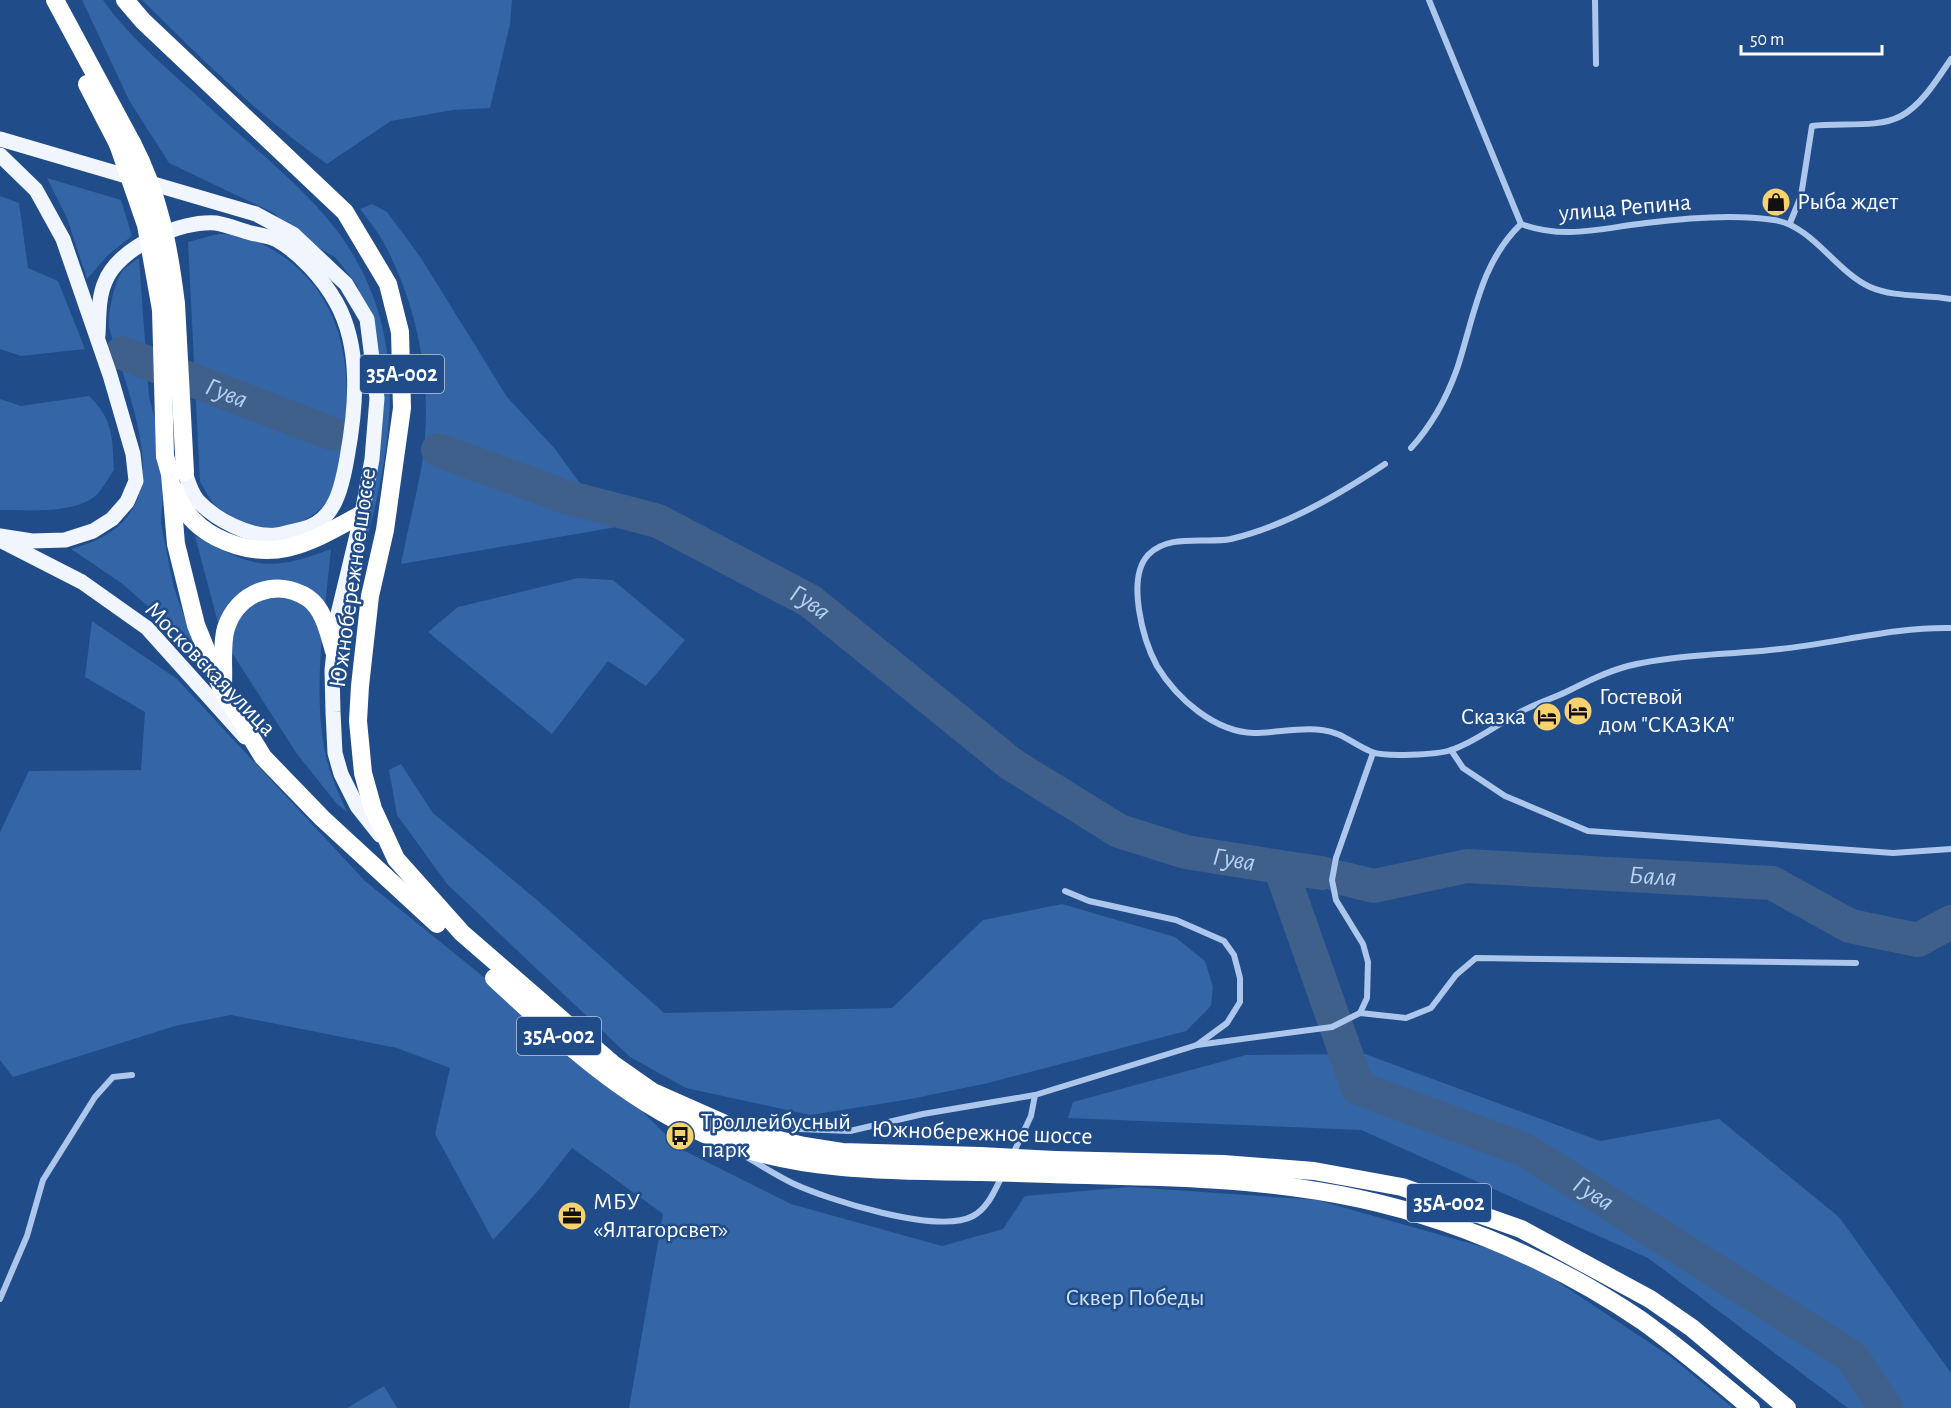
<svg xmlns="http://www.w3.org/2000/svg" width="1951" height="1408" font-family="'Alegreya Sans',sans-serif">
	<style>
		.green { fill: #3465a6 }
		.lines { fill: none; stroke-linecap: round; stroke-linejoin: round }
		.river { stroke: #40608c; stroke-width: 34 }
		.street { stroke: #acc7eb; stroke-width: 6 }
		.primary { stroke: #f0f5fe; stroke-width: 15 }
		.highway { stroke: #fff; stroke-width: 18 }
		.highway-bridge { stroke: #fff; stroke-width: 18 }
		.labels { text-anchor: middle; dominant-baseline: central; stroke-width: 5; stroke-linejoin: round; paint-order: stroke }
		.shield { fill: #204c89; stroke: #bcc9dc; stroke-width: 1.5 }
		.shield-label { font-size: 22px; font-weight: bold; fill: #fff }
		.poi-label { font-size: 24px; fill: #fff; stroke: #204c89; text-anchor: start }
		.street-label { font-size: 24px; fill: #fff; stroke: #204c89 }
		.park-label { font-size: 24px; fill: #d1e2f8; stroke: #204c89 }
		.water-label { font-size: 26px; font-style: italic; fill: #b8d1f2; stroke: #204c89 }
	</style>
	<rect width="100%" height="100%" fill="#204c89"/>
	<g class="green">
		<path d="M 82,0 L 103,0 C 131,40 173,73 208,106 C 251,146 299,182 335,228 C 420,339 390,464 353,587 L 358,533 L 368,484 L 371,334 L 357,285 L 335,257 L 293,234 L 274,213 L 169,163 L 129,100 Z"/>
		<path d="M 142,0 L 512,0 L 510,24 L 490,108 L 453,110 L 391,121 L 327,164 C 259,116 201,58 142,0 Z"/>
		<path d="M 47,178 L 121,200 L 132,236 L 108,255 L 87,279 L 67,218 Z"/>
		<path d="M 0,196 L 19,203 L 28,268 L 58,281 L 85,349 L 21,356 L 0,349 Z"/>
		<path d="M 372,204 L 387,212 L 421,258 L 507,397 L 555,449 L 585,490 L 640,523 L 401,564 C 407,533 415,501 421,470 C 434,394 421,315 386,247 C 380,234 369,221 360,209 Z"/>
		<path d="M 218,234 C 243,234 257,240 278,253 C 344,295 354,370 343,443 C 340,460 338,485 328,500 C 313,521 289,529 264,527 C 248,525 227,516 215,505 C 209,499 205,489 200,482 L 188,242 Z"/>
		<path d="M 139,258 L 149,397 L 165,456 L 161,524 L 174,588 L 196,650 L 124,585 L 71,549 C 179,521 139,430 117,352 C 115,344 110,335 109,326 C 108,312 114,285 121,273 C 125,267 133,262 139,258 Z"/>
		<path d="M 89,396 C 114,420 112,438 114,470 C 108,478 102,491 94,497 C 72,514 26,510 0,510 L 0,399 L 21,406 Z"/>
		<path d="M 195,536 C 253,567 268,573 331,549 C 325,613 313,683 324,747 C 328,770 338,792 347,812 L 337,804 L 297,754 L 234,656 L 218,623 Z"/>
		<path d="M 578,578 L 613,580 L 685,640 L 646,686 L 608,661 L 552,734 L 428,632 L 458,607 Z"/>
		<path d="M 92,621 L 177,679 L 365,881 L 610,1079 L 679,1148 L 791,1204 L 942,1246 L 1003,1229 L 1025,1196 L 1130,1187 L 1317,1200 L 1522,1258 L 1671,1357 L 1733,1408 L 629,1408 L 663,1214 L 572,1148 L 538,1191 L 493,1240 L 435,1134 L 450,1068 L 397,1048 L 231,1015 L 175,1026 L 13,1077 L 0,1060 L 0,832 L 29,771 L 141,770 L 145,712 L 85,677 Z"/>
		<path d="M 401,764 L 433,813 L 544,906 L 664,1013 L 892,1008 L 983,920 L 1062,904 L 1175,937 L 1205,961 L 1213,987 L 1211,1006 L 1186,1031 L 988,1083 L 911,1099 L 810,1115 L 686,1088 L 630,1057 L 447,884 L 397,815 L 389,770 Z"/>
		<path d="M 1365,1054 L 1600,1141 L 1719,1119 L 1839,1217 L 1951,1373 L 1951,1408 L 1848,1408 L 1648,1258 L 1361,1130 L 1068,1118 L 1073,1102 L 1246,1055 Z"/>
		<path d="M 384,1386 L 397,1408 L 347,1408 Z"/>
	</g>
	<g class="lines">
		<g class="river">
			<path id="s1" d="M 122,353 L 333,434"/>
			<path id="s2" d="M 438,450 L 566,497 L 658,521 L 810,601 L 1011,764 L 1119,831 L 1186,852 L 1280,867 L 1358,1088 L 1525,1150 L 1852,1357 L 1886,1408"/>
			<path d="M 1280,867 L 1322,873"/>
			<path id="s3" d="M 1341,878 L 1374,886 L 1467,866 L 1772,883 L 1850,926 L 1918,940 L 1951,922"/>
		</g>
		<g class="street">
			<path d="M 1429,0 L 1521,224 C 1565,240 1602,228 1646,223 C 1685,218 1736,214 1774,220 C 1813,226 1835,271 1870,287 C 1895,298 1925,294 1951,299"/>
			<path d="M 1595,0 L 1596,64"/>
			<path d="M 1790,223 L 1801,196 L 1812,126 C 1839,122 1877,129 1901,116 C 1922,105 1938,78 1951,59"/>
			<path d="M 1411,448 C 1431,426 1447,397 1457,369 C 1474,318 1480,263 1521,224"/>
			<path d="M 1385,464 C 1338,495 1286,526 1231,539 C 1205,544 1169,533 1148,555 C 1126,579 1143,640 1157,666 C 1177,699 1215,732 1254,733 C 1277,733 1299,727 1322,730 C 1342,732 1354,745 1372,752 C 1384,757 1437,755 1451,750 C 1473,743 1495,726 1515,715 C 1531,705 1549,700 1566,692 C 1586,682 1606,672 1628,666 C 1677,654 1730,655 1780,649 C 1837,643 1894,627 1951,628"/>
			<path d="M 1451,750 L 1463,768 L 1505,796 L 1588,831 L 1893,853 L 1951,849"/>
			<path d="M 1360,1013 L 1367,998 L 1368,962 L 1363,944 L 1336,900 L 1332,880 L 1336,858 L 1373,753"/>
			<path d="M 1197,1045 L 1332,1027 L 1360,1013 L 1406,1018 L 1431,1008 L 1456,975 L 1476,958 L 1856,963"/>
			<path d="M 736,1121 L 799,1129 L 850,1131 L 923,1114 L 1035,1095 L 1197,1045 L 1227,1023 L 1240,1002 L 1240,978 L 1234,955 L 1224,941 L 1176,920 L 1089,901 L 1065,891"/>
			<path d="M 745,1156 C 760,1165 776,1175 792,1183 C 828,1200 938,1235 973,1216 C 988,1208 995,1190 1002,1176"/>
			<path d="M 1012,1156 L 1031,1116 L 1035,1095"/>
			<path d="M 0,1299 L 27,1236 L 43,1180 L 95,1097 L 113,1077 L 132,1075"/>
		</g>
		<g class="primary">
			<path d="M 0,139 L 256,214 L 293,234 L 346,284 L 367,319 L 377,398 L 372,459 L 362,514 L 338,614 L 332,670 L 333,712 L 335,753 L 341,774 L 357,806 L 380,835"/>
			<path d="M 0,155 L 36,190 L 63,239 L 110,375 L 133,454 L 136,481 L 127,502 L 112,519 L 93,531 L 65,540 L 32,541 L 0,536"/>
			<path d="M 98,335 C 99,318 98,298 105,282 C 118,247 181,220 216,223 C 227,225 240,230 251,233 C 259,235 270,236 277,240 C 300,253 323,279 336,302 C 362,348 356,409 347,458 C 342,487 335,522 302,529 C 293,531 284,534 275,535 C 249,537 216,520 198,501 C 191,493 188,482 185,472"/>
			<path d="M 0,540 L 82,582 L 147,628 L 245,737"/>
		</g>
		<g class="highway">
			<path d="M 55,0 L 132,143"/>
			<path d="M 125,0 L 143,21 L 345,212 L 388,284 L 400,332 L 402,408 L 385,530 L 370,596 L 360,686 L 358,721 L 363,773 L 373,809 L 396,859 L 462,933 L 613,1064 L 653,1092 L 741,1131 L 804,1146 L 842,1152 L 980,1156"/>
			<path d="M 87,84 L 118,144"/>
			<path d="M 176,304 L 185,472"/>
			<path d="M 165,456 L 170,474 L 176,544 L 196,625 L 222,689 L 263,757 L 322,818 L 437,924"/>
			<path d="M 175,490 C 182,511 197,527 216,537 C 273,566 311,542 362,514"/>
			<path d="M 223,684 C 224,667 221,644 226,628 C 237,593 276,577 308,598 C 324,609 329,634 334,651"/>
			<path d="M 494,978 C 562,1041 631,1106 719,1140 C 800,1172 894,1171 981,1172"/>
			<path d="M 1055,1160 L 1223,1164 L 1314,1171 L 1402,1187 L 1521,1229 L 1650,1299 L 1692,1328 L 1787,1408"/>
			<path d="M 1050,1174 C 1138,1177 1230,1176 1318,1191 C 1432,1209 1545,1255 1641,1320 C 1679,1347 1715,1378 1751,1408"/>
		</g>
		<g class="highway-bridge">
			<path d="M 132,143 C 159,195 169,246 176,304"/>
			<path d="M 118,144 L 146,225 L 161,310 L 165,456"/>
			<path d="M 980,1156 L 1055,1160"/>
			<path d="M 981,1172 L 1050,1174"/>
		</g>
	</g>
	<defs>
		<g id="shop-disc" transform="scale(1.5)"><circle r="9.5" fill="#f8d36d" stroke="#204c89"/><path d="M-5-2.5h2.3a2.7 3.5 0 0 1 5.4 0H5L5.5 6h-11ZM-1.5-2.5h3a1.5 2.3 0 0 0-3 0Z" fill="#111"/></g>
		<g id="hotel-disc" transform="scale(1.5)"><circle r="9.5" fill="#f8d36d" stroke="#204c89"/><path d="M-6-4.5h1.5V1H6V5H4.5V3h-9V5H-6ZM-4 0a1.8 1.8 0 1 1 3.6 0ZM.5 0V-2.5h3Q6-2.5 6 0Z" fill="#111"/></g>
		<g id="bus-disc" transform="scale(1.5)"><circle r="9.5" fill="#f8d36d" stroke="#204c89"/><path d="M-5-6H5V4H4V6H2V4H-2V6H-4V4H-5ZM-3.5-4V0h7V-4ZM-3.5 1.2v1.5H-2V1.2ZM2 1.2v1.5H3.5V1.2Z" fill="#111"/></g>
		<g id="office-disc" transform="scale(1.5)"><circle r="9.5" fill="#f8d36d" stroke="#204c89"/><path d="M-6-3h4V-5.5h4V-3h4V5H-6ZM-1-4.5V-3h2v-1.5ZM-6 0V1H6V0Z" fill="#111"/></g>
	</defs>
	<g fill-rule="evenodd">
		<use href="#shop-disc" x="1776" y="202"/>
		<use href="#hotel-disc" x="1578" y="711"/>
		<use href="#hotel-disc" x="1547" y="717"/>
		<use href="#bus-disc" x="680" y="1136"/>
		<use href="#office-disc" x="572" y="1216"/>
	</g>
	<g class="labels">
		<g class="shield">
			<rect x="360" y="355" width="84" height="38" rx="4.5"/>
			<rect x="517" y="1017" width="84" height="38" rx="4.5"/>
			<rect x="1407" y="1184" width="84" height="38" rx="4.5"/>
		</g>
		<g class="shield-label">
			<text x="402" y="374">35А-002</text>
			<text x="559" y="1036">35А-002</text>
			<text x="1449" y="1203">35А-002</text>
		</g>
		<g class="poi-label">
			<text x="1797" y="202">Рыба ждет</text>
			<text x="1599" y="697">Гостевой<tspan x="1599" dy="28">дом "СКАЗКА"</tspan></text>
			<text x="1526" y="717" text-anchor="end">Сказка</text>
			<text x="701" y="1122">Троллейбусный<tspan x="701" dy="28">парк</tspan></text>
			<text x="593" y="1202">МБУ<tspan x="593" dy="28">«Ялтагорсвет»</tspan></text>
		</g>
		<g class="street-label">
			<text transform="translate(1625 208) rotate(-5)">улица Репина</text>
			<text transform="translate(353 578) rotate(-82)">Южнобережное шоссе</text>
			<text transform="translate(210 669) rotate(46)">Московская улица</text>
			<text transform="translate(982 1133) rotate(2)">Южнобережное шоссе</text>
		</g>
		<g class="park-label">
			<text x="1135" y="1298">Сквер Победы</text>
		</g>
		<g class="water-label">
			<text stroke="none"><textPath href="#s1" startOffset="112">Гува</textPath></text>
			<text stroke="none"><textPath href="#s2" startOffset="404">Гува</textPath></text>
			<text stroke="none"><textPath href="#s2" startOffset="908">Гува</textPath></text>
			<text stroke="none"><textPath href="#s3" startOffset="315">Бала</textPath></text>
			<text stroke="none"><textPath href="#s2" startOffset="1448">Гува</textPath></text>
		</g>
	</g>
	<path d="M1741 45v9h141v-9" fill="none" stroke="#ffffff" stroke-width="3"/>
	<text x="1750" y="45" font-size="18" fill="#ffffff" stroke="#204c89" stroke-width="4.5" paint-order="stroke">50 m</text>
</svg>
